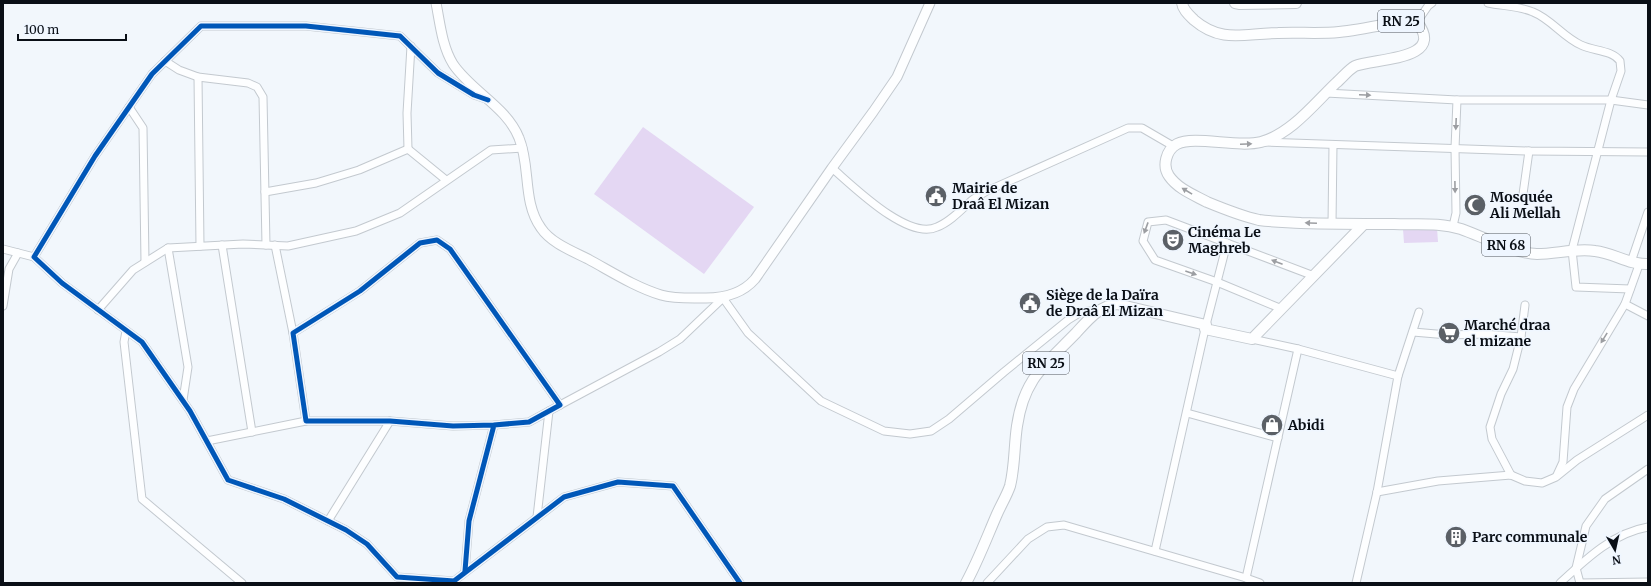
<svg xmlns="http://www.w3.org/2000/svg" width="1651" height="586" font-family="Merriweather,serif">
	<style>
		.green { fill: #e4d7f3 }
		.lines { fill: none; stroke-linecap: round; stroke-linejoin: round }
		.minor-casing { stroke: #c3c9cf; stroke-width: 9 }
		.secondary-casing { stroke: #c3c9cf; stroke-width: 11 }
		.primary-casing { stroke: #c3c9cf; stroke-width: 12 }
		.minor { stroke: #fdfeff; stroke-width: 7 }
		.secondary { stroke: #fdfeff; stroke-width: 9 }
		.primary { stroke: #fdfeff; stroke-width: 10 }
		.cycleway-casing { stroke: #eff6ff; stroke-width: 8 }
		.cycleway { stroke: #0057b8; stroke-width: 5 }
		.oneway { fill: #9c9ea2 }
		.labels { text-anchor: middle; dominant-baseline: central; stroke-width: 3; stroke-linejoin: round; paint-order: stroke }
		.shield { fill: #eff6ff; stroke: #4f545c; stroke-width: 1 }
		.shield-label { font-size: 13px; font-weight: bold; fill: #0a0f16 }
		.poi-label { font-size: 14px; font-weight: bold; fill: #0a0f16; stroke: #eff6ff; text-anchor: start }
	</style>
	<rect width="100%" height="100%" fill="#f2f7fc"/>
	<g class="green">
		<path d="M 643,127 L 754,207 L 704,274 L 594,194 Z"/>
		<path d="M 1437,228 L 1438,242 L 1404,243 L 1403,229 Z"/>
	</g>
	<g class="lines">
		<g class="minor-casing">
			<g id="minor">
				<path d="M 1488,3 C 1502,6 1520,6 1533,12 C 1551,19 1563,37 1581,45 C 1593,51 1612,50 1620,61 L 1621,71 L 1611,100 L 1572,250 L 1576,287 L 1630,289"/>
				<path d="M 1417,22 L 1428,6 L 1432,3"/>
				<path d="M 165,61 L 179,70 L 198,77 L 248,83 L 257,87 L 263,97 L 266,245"/>
				<path d="M 198,77 L 200,246"/>
				<path d="M 1326,93 L 1457,100 L 1611,100 L 1648,105"/>
				<path d="M 486,99 L 474,95 L 438,73 L 400,36 L 306,26 L 201,26 L 152,74 L 95,156 L 34,257 L 62,283 L 142,342 L 190,411 L 228,480 L 284,499 L 346,530 L 367,544 L 397,577 L 454,581 L 564,497 L 618,482 L 673,486 L 740,583"/>
				<path d="M 129,107 L 143,128 L 145,262"/>
				<path d="M 1265,142 L 1529,151 L 1648,152"/>
				<path d="M 408,149 L 407,113 L 411,46"/>
				<path d="M 832,168 C 853,186 908,241 937,227 C 950,222 961,210 971,201 C 976,197 982,194 987,191 L 1128,128 L 1142,128 L 1173,146"/>
				<path d="M 265,192 L 316,183 L 359,170 L 408,149 L 446,180"/>
				<path d="M 1523,194 L 1529,151"/>
				<path d="M 1332,224 L 1333,145"/>
				<path d="M 1453,226 L 1456,213 L 1455,148 L 1457,100"/>
				<path d="M 222,245 L 252,432"/>
				<path d="M 275,245 L 293,333"/>
				<path d="M 168,248 L 188,367 L 183,400"/>
				<path d="M 3,249 L 34,257"/>
				<path d="M 1631,262 L 1648,212"/>
				<path d="M 1625,304 L 1648,316"/>
				<path d="M 3,306 L 9,269 L 18,253"/>
				<path d="M 1282,309 L 1217,282 L 1155,260 L 1143,241 L 1148,222 L 1166,220 L 1314,276"/>
				<path d="M 98,310 L 133,270 L 168,248 L 243,244 L 288,246 L 356,231 L 400,213 L 491,150 L 523,148"/>
				<path d="M 1206,325 L 1227,243"/>
				<path d="M 126,331 L 124,342 L 142,499 L 242,583"/>
				<path d="M 1413,332 L 1448,335 L 1484,334 L 1521,337 L 1513,369 L 1501,394 L 1490,427 L 1492,439 L 1511,475"/>
				<path d="M 1521,337 L 1525,305"/>
				<path d="M 1252,339 L 1298,349 L 1398,376 L 1377,492 L 1356,583"/>
				<path d="M 1398,376 L 1419,312"/>
				<path d="M 560,405 L 659,352 L 680,339 L 723,298 L 748,333 L 821,401 L 884,431 L 910,434 L 931,431 L 949,419 L 1004,372 L 1068,320 L 1081,312 L 1100,310"/>
				<path d="M 1187,413 L 1278,438"/>
				<path d="M 207,441 L 306,421"/>
				<path d="M 1557,475 L 1563,462 L 1567,407 L 1574,389 L 1625,304 L 1639,265"/>
				<path d="M 1377,492 L 1438,481 L 1511,475 L 1525,481 L 1542,483 L 1556,477 L 1577,460 L 1648,415"/>
				<path d="M 537,517 L 549,411"/>
				<path d="M 328,521 L 390,421"/>
				<path d="M 1155,551 L 1205,329"/>
				<path d="M 465,571 L 469,521 L 494,425 L 529,422 L 560,405 L 450,249 L 437,240 L 420,243 L 360,291 L 293,333 L 306,421 L 390,421 L 453,426 L 494,425"/>
				<path d="M 1246,578 L 1298,349"/>
				<path d="M 987,583 L 1028,539 L 1047,527 L 1064,525 L 1246,578 L 1260,583"/>
				<path d="M 1560,583 C 1586,559 1613,533 1648,527"/>
				<path d="M 1580,583 L 1576,568 L 1586,526 L 1605,499 L 1648,469"/>
				<path d="M 1580,583 L 1648,582"/>
			</g>
		</g>
		<g class="secondary-casing">
			<path id="secondary" d="M 436,3 C 440,23 442,46 453,64 C 471,91 507,107 519,138 C 531,167 522,201 541,228 C 551,243 572,251 588,259 C 612,272 635,287 661,295 C 675,299 692,298 706,298 C 725,298 742,294 755,279 L 832,168 L 873,112 L 897,77 L 930,3"/>
		</g>
		<g class="primary-casing">
			<g id="primary">
				<path d="M 1182,3 C 1183,10 1189,15 1194,20 C 1222,44 1245,33 1278,33 C 1298,32 1319,34 1339,32 C 1362,30 1385,24 1408,20 L 1417,22 C 1447,61 1374,58 1355,66 C 1348,70 1342,78 1336,83 C 1314,104 1291,134 1261,142 C 1237,148 1194,135 1177,144 C 1166,150 1162,166 1169,176 C 1178,189 1194,195 1207,202 C 1224,209 1241,216 1259,220 C 1273,222 1287,222 1301,223 C 1332,224 1363,224 1394,224 C 1417,225 1439,222 1461,229 C 1481,236 1517,254 1537,254 C 1556,254 1576,248 1595,251 C 1614,253 1629,265 1648,264"/>
				<path d="M 1235,3 L 1240,4 L 1296,3"/>
				<path d="M 966,583 C 978,561 987,537 997,514 C 1001,505 1007,495 1010,486 C 1015,466 1014,446 1017,426 C 1024,378 1045,365 1076,333 C 1088,320 1099,306 1117,304 L 1206,325 L 1205,329 L 1252,339 L 1364,224"/>
			</g>
		</g>
		<use href="#minor" class="minor"/>
		<use href="#secondary" class="secondary"/>
		<use href="#primary" class="primary"/>
		<g class="cycleway-casing">
			<g id="cycleway">
				<path d="M 488,100 L 474,95 L 438,73 L 400,36 L 306,26 L 201,26 L 152,74 L 95,156 L 34,257 L 62,283 L 142,342 L 190,411 L 228,480 L 284,499 L 346,530 L 367,544 L 397,577 L 454,581 L 564,497 L 618,482 L 673,486 L 740,583"/>
				<path d="M 465,571 L 469,521 L 494,425 L 529,422 L 560,405 L 450,249 L 437,240 L 420,243 L 360,291 L 293,333 L 306,421 L 390,421 L 453,426 L 494,425"/>
			</g>
		</g>
		<use href="#cycleway" class="cycleway"/>
	</g>
	<defs><path id="oneway-solid" d="M-6-.8H1V-3.2L6.5 0L1 3.2V.8H-6Z"/></defs>
	<g class="oneway">
		<use href="#oneway-solid" transform="translate(1365 95) rotate(3)"/>
		<use href="#oneway-solid" transform="translate(1456 124) rotate(92)"/>
		<use href="#oneway-solid" transform="translate(1246 144) rotate(-2)"/>
		<use href="#oneway-solid" transform="translate(1455 187) rotate(89)"/>
		<use href="#oneway-solid" transform="translate(1187 191) rotate(-149)"/>
		<use href="#oneway-solid" transform="translate(1311 223) rotate(-177)"/>
		<use href="#oneway-solid" transform="translate(1146 228) rotate(110)"/>
		<use href="#oneway-solid" transform="translate(1277 262) rotate(-159)"/>
		<use href="#oneway-solid" transform="translate(1191 273) rotate(19)"/>
		<use href="#oneway-solid" transform="translate(1604 338) rotate(122)"/>
	</g>
	<defs>
		<g id="civic-disc" transform="scale(1.15)"><circle r="9.5" fill="#5b6066" stroke="#eff6ff"/><path d="M-.6-6.5H3V-4.5H.6V-3L4-1V1h2V6H-6V1h2V-1L-.6-3ZM-1.2 2.5V6h2.4V2.5Z" fill="#fff"/></g>
		<g id="mosque-disc" transform="scale(1.15)"><circle r="9.5" fill="#5b6066" stroke="#eff6ff"/><path d="M3.5-4.9A6 6 0 1 0 3.5 4.9A5 5 0 1 1 3.5-4.9Z" fill="#fff"/></g>
		<g id="theatre-disc" transform="scale(1.15)"><circle r="9.5" fill="#5b6066" stroke="#eff6ff"/><path d="M-5-5.5Q0-4 5-5.5V0Q5 5 0 6Q-5 5-5 0ZM-3.3-2.5H-1v1.5H-3.3ZM1-2.5H3.3v1.5H1ZM-2.8 1Q0 5.5 2.8 1Z" fill="#fff"/></g>
		<g id="supermarket-disc" transform="scale(1.15)"><circle r="9.5" fill="#5b6066" stroke="#eff6ff"/><path d="M-6-5.5h2.5l.6 2H6L4.5 2H-2.5L-4.4-4H-6ZM-1.5 3.2a1.3 1.3 0 1 0 .1 0ZM3 3.2a1.3 1.3 0 1 0 .1 0Z" fill="#fff"/></g>
		<g id="shop-disc" transform="scale(1.15)"><circle r="9.5" fill="#5b6066" stroke="#eff6ff"/><path d="M-5-2.5h2.3a2.7 3.5 0 0 1 5.4 0H5L5.5 6h-11ZM-1.5-2.5h3a1.5 2.3 0 0 0-3 0Z" fill="#fff"/></g>
		<g id="building-disc" transform="scale(1.15)"><circle r="9.5" fill="#5b6066" stroke="#eff6ff"/><path d="M-4-6H4V6H1V3H-1V6H-4ZM-2.5-4.3h1.7v1.8h-1.7ZM.8-4.3h1.7v1.8H.8ZM-2.5-1h1.7V.8h-1.7ZM.8-1h1.7V.8H.8Z" fill="#fff"/></g>
	</defs>
	<g fill-rule="evenodd">
		<use href="#civic-disc" x="936" y="196"/>
		<use href="#mosque-disc" x="1475" y="205"/>
		<use href="#theatre-disc" x="1173" y="240"/>
		<use href="#civic-disc" x="1030" y="303"/>
		<use href="#supermarket-disc" x="1449" y="333"/>
		<use href="#shop-disc" x="1272" y="425"/>
		<use href="#building-disc" x="1456" y="537"/>
	</g>
	<g class="labels">
		<g class="shield">
			<rect x="1378" y="10" width="46" height="22" rx="3"/>
			<rect x="1482" y="234" width="48" height="22" rx="3"/>
			<rect x="1023" y="352" width="46" height="22" rx="3"/>
		</g>
		<g class="shield-label">
			<text x="1401" y="21">RN 25</text>
			<text x="1506" y="245">RN 68</text>
			<text x="1046" y="363">RN 25</text>
		</g>
		<g class="poi-label">
			<text x="952" y="188">Mairie de<tspan x="952" dy="16">Draâ El Mizan</tspan></text>
			<text x="1490" y="197">Mosquée<tspan x="1490" dy="16">Ali Mellah</tspan></text>
			<text x="1188" y="232">Cinéma Le<tspan x="1188" dy="16">Maghreb</tspan></text>
			<text x="1046" y="295">Siège de la Daïra<tspan x="1046" dy="16">de Draâ El Mizan</tspan></text>
			<text x="1464" y="325">Marché draa<tspan x="1464" dy="16">el mizane</tspan></text>
			<text x="1288" y="425">Abidi</text>
			<text x="1472" y="537">Parc communale</text>
		</g>
	</g>
	<rect width="1651" height="586" fill="none" stroke="#0a0f16" stroke-width="8"/>
	<g transform="translate(1615 550) rotate(171)" stroke="#eff6ff" stroke-width="3" paint-order="stroke">
	<path d="M0-3L7 15L0 10L-7 15Z" fill="#0a0f16"/>
	<text y="-6" font-size="11" font-weight="bold" text-anchor="middle" fill="#0a0f16">N</text>
	</g>
	<path d="M18 34v6h108v-6" fill="none" stroke="#0a0f16" stroke-width="2"/>
	<text x="24" y="34" font-size="12" fill="#0a0f16" stroke="#eff6ff" stroke-width="3" paint-order="stroke">100 m</text>
</svg>
